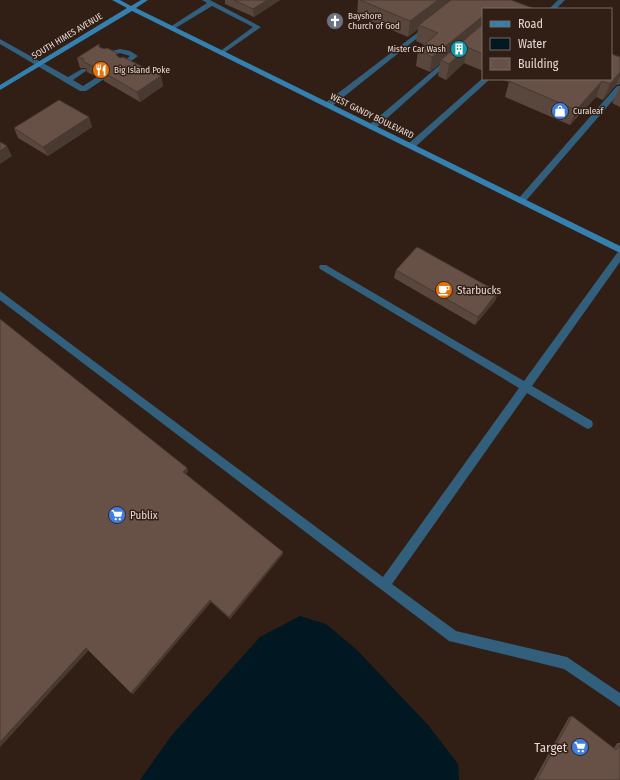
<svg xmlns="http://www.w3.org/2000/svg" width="620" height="780" font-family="'Fira Sans Condensed',sans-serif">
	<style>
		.water { fill: #011721 }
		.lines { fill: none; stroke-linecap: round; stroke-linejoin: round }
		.lane { fill: #325f7b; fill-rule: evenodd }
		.secondary { fill: #3480ae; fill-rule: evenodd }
		.wall { fill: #59463c }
		.shaded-wall { fill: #483931 }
		.building { fill: #675146; stroke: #483931 }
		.labels { text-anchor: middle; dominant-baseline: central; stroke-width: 3; stroke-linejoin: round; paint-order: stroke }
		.far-poi-label { font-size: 9px; fill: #e6d9d3; stroke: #311e15; text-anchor: start }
		.far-street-label { font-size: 9px; fill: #e6d9d3; stroke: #311e15 }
		.poi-label { font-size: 11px; fill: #e6d9d3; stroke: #311e15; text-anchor: start }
		.near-poi-label { font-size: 13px; fill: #e6d9d3; stroke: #311e15; text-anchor: end }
	</style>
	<rect width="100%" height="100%" fill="#311e15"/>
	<path class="water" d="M 300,616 L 326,624 L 357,650 L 428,725 L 458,764 L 459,780 L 140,780 L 172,735 L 260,637 Z"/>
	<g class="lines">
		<g class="lane">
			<path d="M 202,0 L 210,0 L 261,27 L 221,55 L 218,53 L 219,52 L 253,27 L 212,6 L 174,29 L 170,29 L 170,27 L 207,3 Z"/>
			<path d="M 558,0 L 565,0 L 556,9 L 549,9 Z"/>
			<path d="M 425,27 L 430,28 L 331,107 L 325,107 L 325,103 Z"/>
			<path d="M 0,39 L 68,77 L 82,69 L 86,69 L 86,71 L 73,80 L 83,86 L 97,77 L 104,79 L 86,91 L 80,91 L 0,44 Z"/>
			<path d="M 120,49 L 130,51 L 138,56 L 123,67 L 120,65 L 130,56 L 120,53 L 106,58 L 103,56 L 111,51 Z"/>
			<path d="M 447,59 L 452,60 L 375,129 L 369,129 L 369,125 Z"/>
			<path d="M 483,78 L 490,79 L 414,148 L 408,148 L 408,144 Z"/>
			<path d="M 617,86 L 620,86 L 620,92 L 524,203 L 518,203 L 518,199 Z"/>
			<path d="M 620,252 L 620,262 L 532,386 L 592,421 L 593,424 L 592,427 L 588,429 L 584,427 L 527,393 L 392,584 L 456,631 L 567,657 L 620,693 L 620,707 L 564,669 L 449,641 L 0,300 L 0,291 L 383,577 L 519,388 L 320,269 L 319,267 L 320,265 L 326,265 L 524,381 L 617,253 Z"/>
		</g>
		<path class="secondary" d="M 112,0 L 120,0 L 131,6 L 141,0 L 148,0 L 136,8 L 620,246 L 620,253 L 132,11 L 0,90 L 0,85 L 127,8 Z"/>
	</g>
	<g class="wall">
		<path d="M 225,0 L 280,0 L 254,17 L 225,4 Z"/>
		<path d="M 358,0 L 511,0 L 483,9 L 483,71 L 464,63 L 446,80 L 438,76 L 440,64 L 430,72 L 416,66 L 418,50 L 425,45 L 416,41 L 418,29 L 408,37 L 357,15 Z"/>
		<path d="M 99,44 L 100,48 L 120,58 L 161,76 L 163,86 L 140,102 L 104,81 L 102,77 L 95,76 L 87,72 L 86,68 L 80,68 L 77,58 Z"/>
		<path d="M 620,57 L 620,84 L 616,85 L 603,100 L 596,97 L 570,125 L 505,97 L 509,82 L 501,79 L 611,79 Z"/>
		<path d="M 620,87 L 620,107 L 612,103 Z"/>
		<path d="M 89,117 L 92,127 L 48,156 L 18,138 L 14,128 Z"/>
		<path d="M 396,270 L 498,292 L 495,301 L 475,325 L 394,278 Z"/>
		<path d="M 0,319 L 187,468 L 188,471 L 186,474 L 283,552 L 283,554 L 230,619 L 211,602 L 133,694 L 131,693 L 88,650 L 0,747 Z"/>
		<path d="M 572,716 L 614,748 L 617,743 L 620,743 L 620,780 L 534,780 L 569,717 Z"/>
	</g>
	<g class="shaded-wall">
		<path d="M 267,0 L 280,0 L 254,17 L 253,9 Z"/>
		<path d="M 438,0 L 456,0 L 419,25 L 418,29 L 408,37 L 410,21 Z"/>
		<path d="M 483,16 L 483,29 L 441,60 L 440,64 L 430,72 L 432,57 Z"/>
		<path d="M 467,47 L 464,63 L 446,80 L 449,64 Z"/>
		<path d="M 620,72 L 620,76 L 616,85 L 603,100 L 610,84 Z"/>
		<path d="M 161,76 L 163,86 L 140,102 L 137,92 Z"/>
		<path d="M 602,81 L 596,97 L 570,125 L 576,110 Z"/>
		<path d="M 89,117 L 92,127 L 48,156 L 43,147 Z"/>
		<path d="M 7,146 L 12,156 L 0,164 L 0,151 Z"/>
		<path d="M 498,292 L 495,301 L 475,325 L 478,317 Z"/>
		<path d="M 187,468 L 188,471 L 185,475 L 183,472 Z"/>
		<path d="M 283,552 L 283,554 L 230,619 L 229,617 Z"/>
		<path d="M 210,600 L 211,602 L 133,694 L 131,693 Z"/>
		<path d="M 86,648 L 89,650 L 0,747 L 0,742 Z"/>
	</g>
	<g class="building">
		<path d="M 234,0 L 267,0 L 253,9 Z"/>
		<path d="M 360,0 L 438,0 L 410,21 Z"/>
		<path d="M 451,0 L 511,0 L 535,9 L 483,9 L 483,16 L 432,57 L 418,50 L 438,33 L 419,25 Z"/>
		<path d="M 483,24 L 483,54 L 467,47 L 449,64 L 441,60 Z"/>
		<path d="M 99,44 L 99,47 L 104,49 L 107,48 L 117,53 L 116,55 L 120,58 L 123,57 L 161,76 L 137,92 L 101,71 L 103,69 L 102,68 L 92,66 L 84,62 L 83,58 L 77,58 Z"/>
		<path d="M 611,54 L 620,57 L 620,72 L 610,84 L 602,81 L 576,110 L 509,81 L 511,79 L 611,79 Z"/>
		<path d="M 59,100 L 89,117 L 43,147 L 14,128 Z"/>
		<path d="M 0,142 L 7,146 L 0,151 Z"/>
		<path d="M 417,247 L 498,292 L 478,317 L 396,270 Z"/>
		<path d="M 0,319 L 187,468 L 183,472 L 283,552 L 229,617 L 210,600 L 131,693 L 86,648 L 0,742 Z"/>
		<path d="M 572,716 L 616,750 L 620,745 L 620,780 L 537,780 Z"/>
	</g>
	<defs>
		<g id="church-disc" transform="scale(0.9)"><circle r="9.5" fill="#6b7280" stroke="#311e15"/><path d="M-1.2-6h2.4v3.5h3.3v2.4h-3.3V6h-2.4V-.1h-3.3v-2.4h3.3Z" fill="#fff"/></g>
		<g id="building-disc" transform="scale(0.9)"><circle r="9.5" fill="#0f9aa8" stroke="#311e15"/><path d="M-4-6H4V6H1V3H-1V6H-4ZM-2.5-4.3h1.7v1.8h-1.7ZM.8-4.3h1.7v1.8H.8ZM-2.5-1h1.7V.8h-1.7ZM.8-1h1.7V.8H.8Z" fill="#fff"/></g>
		<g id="restaurant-disc" transform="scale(0.9)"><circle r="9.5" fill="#e8710a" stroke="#311e15"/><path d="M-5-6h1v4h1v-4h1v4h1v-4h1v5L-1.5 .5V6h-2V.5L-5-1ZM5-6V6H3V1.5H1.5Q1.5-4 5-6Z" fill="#fff"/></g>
		<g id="shop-disc" transform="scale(0.9)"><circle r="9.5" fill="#3f7fe0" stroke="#311e15"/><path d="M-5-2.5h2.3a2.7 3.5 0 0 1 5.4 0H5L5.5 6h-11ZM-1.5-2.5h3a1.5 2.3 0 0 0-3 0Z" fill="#fff"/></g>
		<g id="cafe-disc" transform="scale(0.9)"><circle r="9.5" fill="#e8710a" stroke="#311e15"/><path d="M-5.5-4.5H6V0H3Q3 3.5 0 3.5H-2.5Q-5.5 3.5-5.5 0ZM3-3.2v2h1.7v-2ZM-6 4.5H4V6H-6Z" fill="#fff"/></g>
		<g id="supermarket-disc" transform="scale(0.9)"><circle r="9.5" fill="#3f7fe0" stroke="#311e15"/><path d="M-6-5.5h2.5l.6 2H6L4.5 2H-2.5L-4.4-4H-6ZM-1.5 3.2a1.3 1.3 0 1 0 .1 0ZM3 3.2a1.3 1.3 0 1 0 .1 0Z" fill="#fff"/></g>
	</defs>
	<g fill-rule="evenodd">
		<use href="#church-disc" x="335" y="21"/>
		<use href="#building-disc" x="459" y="49"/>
		<use href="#restaurant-disc" x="101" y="70"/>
		<use href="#shop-disc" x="560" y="111"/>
		<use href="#cafe-disc" x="444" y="290"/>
		<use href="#supermarket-disc" x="117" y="515"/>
		<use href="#supermarket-disc" x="580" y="747"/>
	</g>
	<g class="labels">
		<g class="far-poi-label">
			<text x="348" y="16">Bayshore<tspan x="348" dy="10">Church of God</tspan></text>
			<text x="446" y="49" text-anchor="end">Mister Car Wash</text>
			<text x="114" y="70">Big Island Poke</text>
			<text x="573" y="111">Curaleaf</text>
		</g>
		<g class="far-street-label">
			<text transform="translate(67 36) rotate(-31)">SOUTH HIMES AVENUE</text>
			<text transform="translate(372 116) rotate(26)">WEST GANDY BOULEVARD</text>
		</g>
		<g class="poi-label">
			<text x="457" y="290">Starbucks</text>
			<text x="130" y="515">Publix</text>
		</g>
		<g class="near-poi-label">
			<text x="567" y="747">Target</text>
		</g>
	</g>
	<rect x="482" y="8" width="130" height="72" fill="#311e15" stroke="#796961"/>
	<rect x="490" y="21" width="20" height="6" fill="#3480ae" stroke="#796961"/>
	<text x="518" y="28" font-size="12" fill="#e6d9d3">Road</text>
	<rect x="490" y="38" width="20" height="12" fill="#011721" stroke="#796961"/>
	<text x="518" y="48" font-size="12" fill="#e6d9d3">Water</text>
	<rect x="490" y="58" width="20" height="12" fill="#675146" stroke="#796961"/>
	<text x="518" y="68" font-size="12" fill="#e6d9d3">Building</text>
</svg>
